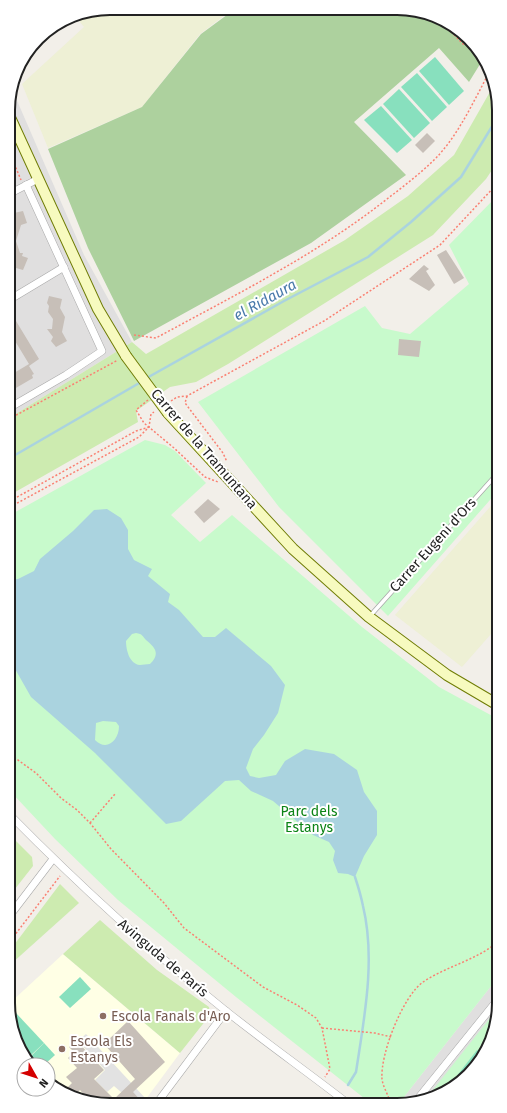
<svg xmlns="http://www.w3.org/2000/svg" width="507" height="1113" font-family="'Fira Sans',sans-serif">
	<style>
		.residential { fill: #e0dfdf }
		.education { fill: #ffffe5 }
		.farmland { fill: #eef0d5 }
		.grass { fill: #cdebb0 }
		.forest { fill: #add19e }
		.park { fill: #c8facc }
		.pitch { fill: #88e0be }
		.parking { fill: #e2e2e2 }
		.water { fill: #aad3df; fill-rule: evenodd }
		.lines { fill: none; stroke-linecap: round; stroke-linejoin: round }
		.stream { stroke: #aad3df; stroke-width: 2.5 }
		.building { fill: #c7bfb8 }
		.lane-casing { stroke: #a9a9a9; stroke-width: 5 }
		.street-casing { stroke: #a9a9a9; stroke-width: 8 }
		.secondary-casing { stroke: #707d05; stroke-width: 12 }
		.path { stroke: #fa8072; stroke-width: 1.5; stroke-dasharray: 2 2; stroke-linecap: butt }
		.lane { stroke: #fff; stroke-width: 3.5 }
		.street { stroke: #fff; stroke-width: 7 }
		.secondary { stroke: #f7fabf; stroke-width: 10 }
		.secondary-bridge-casing { stroke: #707d05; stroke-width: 12; stroke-linecap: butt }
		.secondary-bridge { stroke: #f7fabf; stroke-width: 10 }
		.education-dot { fill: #8d6e63; stroke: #fff; stroke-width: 1.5 }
		.labels { text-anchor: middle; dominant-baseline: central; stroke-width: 4; stroke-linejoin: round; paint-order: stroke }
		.street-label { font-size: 14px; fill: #222; stroke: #fff }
		.park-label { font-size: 14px; fill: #0c8416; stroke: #fff }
		.education-label { font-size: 14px; fill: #785e54; stroke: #fff; text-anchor: start }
		.water-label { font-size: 15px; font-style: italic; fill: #4a7aab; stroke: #fff }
		.rim { fill: none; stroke: #222; stroke-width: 2 }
	</style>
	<rect width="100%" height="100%" fill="#f2efe9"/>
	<g class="residential">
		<path d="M 12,89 L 84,255 L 132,342 L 9,418 L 8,103 Z"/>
		<path d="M 499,976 L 499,1010 L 478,1065 L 453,1088 L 423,1101 L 400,1102 Z"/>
	</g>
	<path class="education" d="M 63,954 L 180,1053 L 143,1103 L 91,1103 L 48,1082 L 48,1065 L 34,1065 L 12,1029 L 11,1002 Z"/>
	<g class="farmland">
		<path d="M 110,8 L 233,9 L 200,34 L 142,107 L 48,148 L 22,84 L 84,27 L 74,15 Z"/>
		<path d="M 497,499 L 497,639 L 491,634 L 462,667 L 395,615 Z"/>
	</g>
	<g class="grass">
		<path d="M 495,83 L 496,164 L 486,179 L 433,235 L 228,364 L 196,382 L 170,387 L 136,411 L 138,422 L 10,495 L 9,418 L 132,342 L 146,354 L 345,240 L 408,196 L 454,155 Z"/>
		<path d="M 11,836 L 32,857 L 33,866 L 11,894 Z"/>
		<path d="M 60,884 L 79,903 L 11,964 L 11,949 Z"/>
		<path d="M 100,920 L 157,970 L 209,1007 L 210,1015 L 180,1053 L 63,954 Z"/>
	</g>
	<path class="forest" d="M 235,9 L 416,10 L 464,34 L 482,61 L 469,82 L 439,48 L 354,122 L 406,175 L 311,243 L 134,341 L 88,248 L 48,149 L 142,107 L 201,34 Z"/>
	<g class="park">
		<path d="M 496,197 L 497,492 L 388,616 L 279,507 L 198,402 L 365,306 L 382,328 L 410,334 L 469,284 L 449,245 Z"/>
		<path d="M 145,440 L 165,445 L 175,451 L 206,483 L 171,515 L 200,542 L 232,515 L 362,627 L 439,687 L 498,719 L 499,976 L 400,1102 L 369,1102 L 236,997 L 118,900 L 55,839 L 11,792 L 10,515 Z"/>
		<path d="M 494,1013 L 497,1015 L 478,1065 L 453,1088 L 424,1101 Z"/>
	</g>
	<g class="pitch">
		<path d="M 435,57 L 464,91 L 449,105 L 419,71 Z"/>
		<path d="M 417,73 L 447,107 L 432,121 L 401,87 Z"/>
		<path d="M 399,89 L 430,123 L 414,138 L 383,104 Z"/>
		<path d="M 381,106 L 412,140 L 397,153 L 364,120 Z"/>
		<path d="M 80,977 L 91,989 L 70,1008 L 59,997 Z"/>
		<path d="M 16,1013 L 44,1043 L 29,1057 L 12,1029 L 12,1017 Z"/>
		<path d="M 44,1043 L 55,1055 L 44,1065 L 34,1065 L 29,1058 Z"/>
		<path d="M 477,1050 L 482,1054 L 478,1065 L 456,1085 L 452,1082 Z"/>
	</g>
	<path class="parking" d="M 86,1034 L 146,1099 L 142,1102 L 121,1092 L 114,1086 L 107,1092 L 95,1080 L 105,1070 L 78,1041 Z"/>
	<path class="water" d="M 107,509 L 121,518 L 128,530 L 128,549 L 134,560 L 152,569 L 148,576 L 170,594 L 168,602 L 179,610 L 203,637 L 215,637 L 226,628 L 271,666 L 285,685 L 278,713 L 264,735 L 253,749 L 246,768 L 250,776 L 259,778 L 276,775 L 285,761 L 305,749 L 334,754 L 357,770 L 364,792 L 377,811 L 377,835 L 364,856 L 355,877 L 348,874 L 338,873 L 333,860 L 335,851 L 329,842 L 313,835 L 273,801 L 251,791 L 239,780 L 225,781 L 181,821 L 166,824 L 95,753 L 31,697 L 10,660 L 10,580 L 18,579 L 34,571 L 40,559 L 73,531 L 94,510 ZM 136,633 C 143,634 142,636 146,640 C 156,648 160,654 150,664 C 146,664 143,665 140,665 C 129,664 126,649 126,641 L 132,634 ZM 103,721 L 116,722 L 119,726 C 119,740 107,752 95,740 L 96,723 Z"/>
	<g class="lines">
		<g class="stream">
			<path d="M 145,379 L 284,301 L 368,257 L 411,222 L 461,177 L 496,120"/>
			<path d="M 10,458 L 141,382"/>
			<path d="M 348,1085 L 356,1072 C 364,1019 376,960 363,906 C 361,896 358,886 355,877"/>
		</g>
	</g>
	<g class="building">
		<path d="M 427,133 L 435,141 L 423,153 L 415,145 Z"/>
		<path d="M 23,211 L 27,223 L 21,225 L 16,241 L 20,253 L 23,253 L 22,256 L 28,258 L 23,270 L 16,268 L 14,263 L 9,260 L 9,219 L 13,218 L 14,213 Z"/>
		<path d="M 446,250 L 464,278 L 454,284 L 437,255 Z"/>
		<path d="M 424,265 L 429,269 L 426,271 L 435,285 L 429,291 L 409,279 Z"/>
		<path d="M 49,296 L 62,299 L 60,308 L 65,317 L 62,332 L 67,341 L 56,347 L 51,341 L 53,337 L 47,329 L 52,329 L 53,319 L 48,312 L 49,306 L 47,303 Z"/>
		<path d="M 13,316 L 39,359 L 29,366 L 34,374 L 32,375 L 33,378 L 9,392 L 9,376 L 29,364 L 9,331 L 9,318 Z"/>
		<path d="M 399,339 L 421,341 L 419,357 L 398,355 Z"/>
		<path d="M 208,499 L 220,509 L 204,523 L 194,512 Z"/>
		<path d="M 128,1021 L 165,1062 L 133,1092 L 143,1103 L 91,1103 L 80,1090 L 75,1095 L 68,1087 L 72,1083 L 66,1077 L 77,1068 L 68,1058 L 74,1052 L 69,1047 L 76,1040 L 104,1070 L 94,1079 L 114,1099 L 135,1079 L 104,1044 Z"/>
	</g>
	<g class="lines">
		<g class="lane-casing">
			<path id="lane" d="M 370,616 L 497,474"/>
		</g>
		<g class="street-casing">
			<g id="street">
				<path d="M 9,194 L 38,179"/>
				<path d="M 9,300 L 64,267"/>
				<path d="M 9,408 L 66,375 L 102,351 L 26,185"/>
				<path d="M 11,816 C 79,885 150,950 226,1011 C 265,1042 306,1071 346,1102"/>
				<path d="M 11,914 L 53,859"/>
				<path d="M 416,1101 L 499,998"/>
				<path d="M 157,1103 L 226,1011"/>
			</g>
		</g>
		<g class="secondary-casing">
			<g id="secondary">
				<path d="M 8,113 L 98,309 L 126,356"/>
				<path d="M 168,413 L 293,549 L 369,617 L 447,675 L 498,705"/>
			</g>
		</g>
		<g class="path">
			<path d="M 443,23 L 463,44 L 472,46"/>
			<path d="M 8,149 L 21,180"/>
			<path d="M 134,335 L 156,338 C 235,295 316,255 387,199 C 404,186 421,173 436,158 C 459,134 473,102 489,73"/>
			<path d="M 187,396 L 185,403 L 223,453 L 227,462"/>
			<path d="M 148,400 L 136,410 L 144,423 L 174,448 L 205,477 L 218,482"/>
			<path d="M 171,401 L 177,397 L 187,396 L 324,321 L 440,245 L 496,185"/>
			<path d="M 9,419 L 118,360"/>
			<path d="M 10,501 L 136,431 L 149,427"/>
			<path d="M 10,507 L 139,437 L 149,427 L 151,414 L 154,412"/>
			<path d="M 11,755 L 36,773 L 61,798 L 77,810 L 90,823 L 111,849 L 164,903 L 184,928 L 263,987 L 297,1005 L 316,1018 L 322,1028 L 330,1069 L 325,1077"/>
			<path d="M 90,823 L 115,794"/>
			<path d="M 11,940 L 60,876"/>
			<path d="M 322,1028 L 375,1033 L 391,1037"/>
			<path d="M 390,1102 C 388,1094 383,1087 382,1079 C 380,1054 403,996 423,982 C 447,966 477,960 499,941"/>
		</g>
		<use href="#lane" class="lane"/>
		<use href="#street" class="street"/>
		<use href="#secondary" class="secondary"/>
		<g class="secondary-bridge-casing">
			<path id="secondary-bridge" d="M 126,356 L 168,413"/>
		</g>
		<use href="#secondary-bridge" class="secondary-bridge"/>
	</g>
	<g class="education-dot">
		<circle cx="103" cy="1016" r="4"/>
		<circle cx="62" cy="1049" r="4"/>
	</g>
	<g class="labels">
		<g class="street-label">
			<text transform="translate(204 449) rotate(49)">Carrer de la Tramuntana</text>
			<text transform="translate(433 545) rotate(-48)">Carrer Eugeni d'Ors</text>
			<text transform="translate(163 958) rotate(40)">Avinguda de París</text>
		</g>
		<g class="park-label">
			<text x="309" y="811">Parc dels<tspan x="309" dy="16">Estanys</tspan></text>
		</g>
		<g class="education-label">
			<text x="111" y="1016">Escola Fanals d'Aro</text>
			<text x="70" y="1041">Escola Els<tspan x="70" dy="16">Estanys</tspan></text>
		</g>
		<g class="water-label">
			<text transform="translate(265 300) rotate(-29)">el Ridaura</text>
		</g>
	</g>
	<path d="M0 0H507V1113H0ZM110 15H397A95 95 0 0 1 492 110V1003A95 95 0 0 1 397 1098H110A95 95 0 0 1 15 1003V110A95 95 0 0 1 110 15Z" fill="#fff" fill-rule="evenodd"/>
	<path class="rim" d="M110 15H397A95 95 0 0 1 492 110V1003A95 95 0 0 1 397 1098H110A95 95 0 0 1 15 1003V110A95 95 0 0 1 110 15Z"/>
	<g transform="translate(36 1077) rotate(129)"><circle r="19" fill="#ffffff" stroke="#a7a7a7"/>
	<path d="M0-3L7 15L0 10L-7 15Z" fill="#d40000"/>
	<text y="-6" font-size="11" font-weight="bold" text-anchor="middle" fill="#222222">N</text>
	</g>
</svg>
